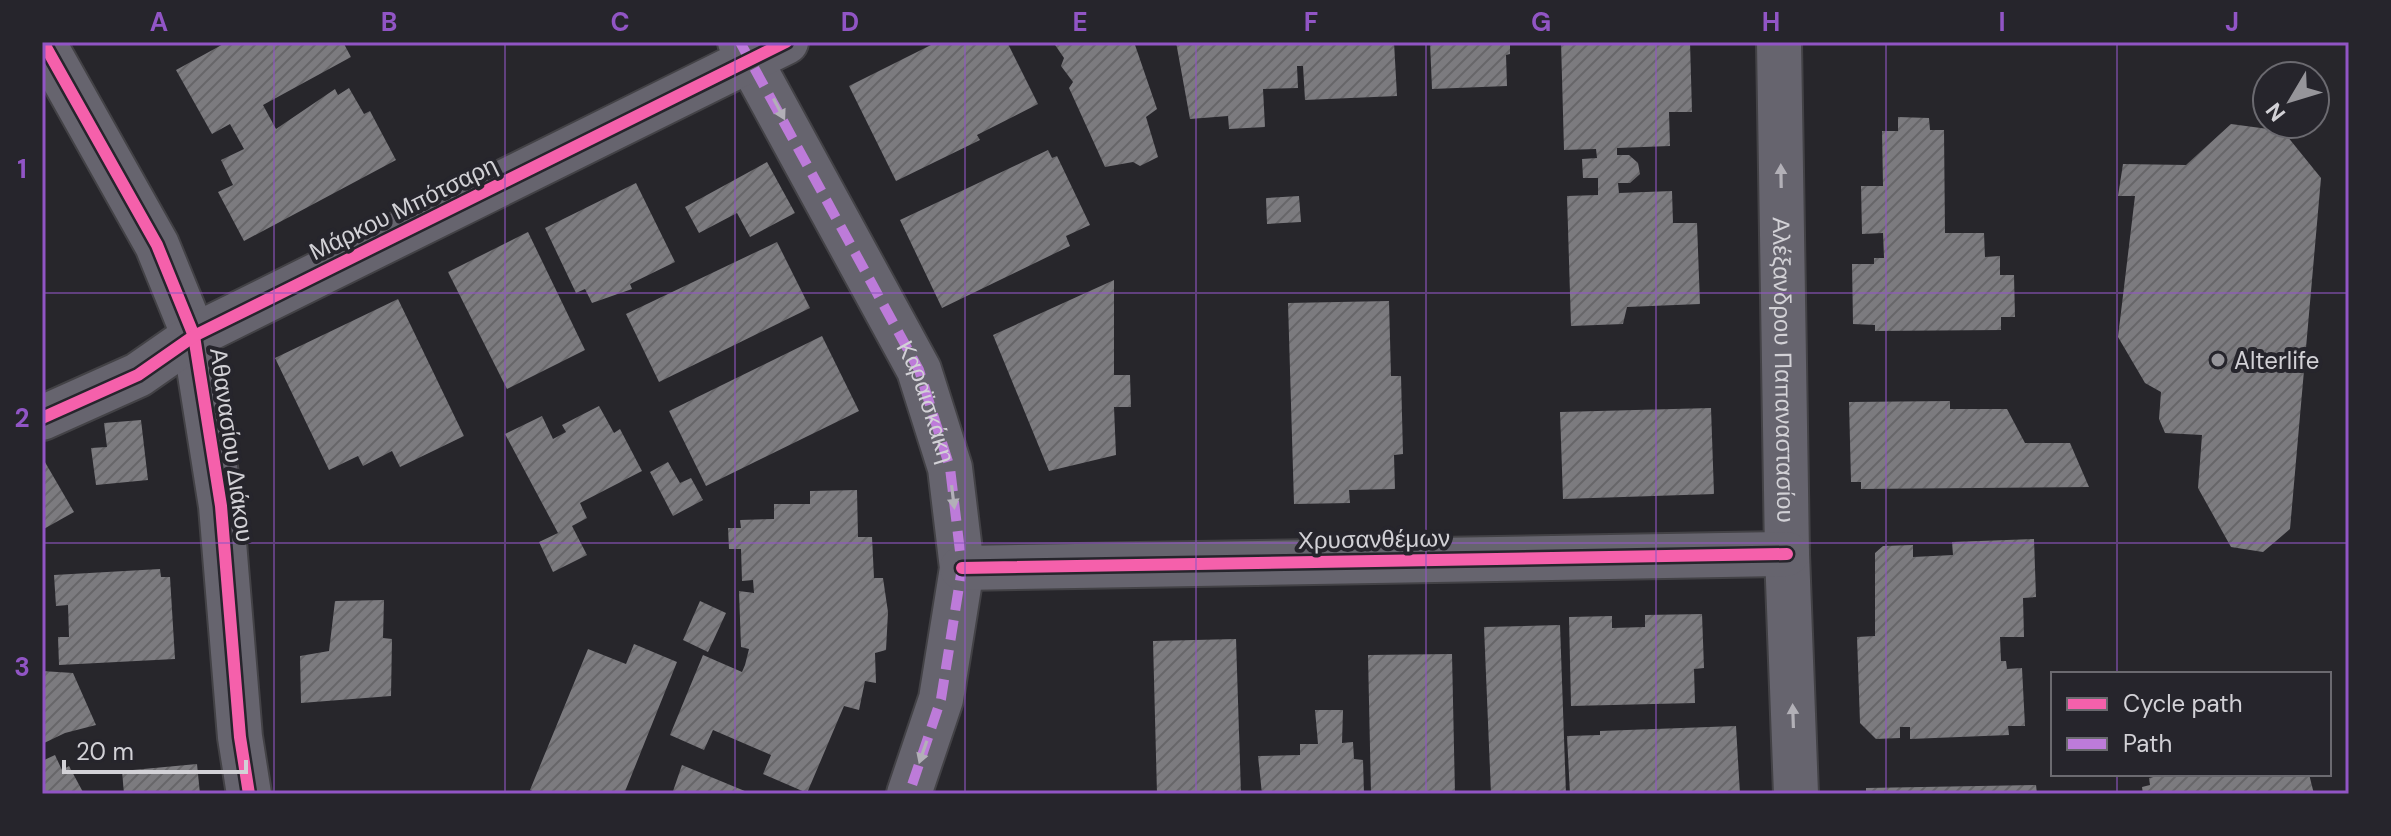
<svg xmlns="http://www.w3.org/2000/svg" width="2391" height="836" font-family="'DM Sans',sans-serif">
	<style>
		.building { fill: url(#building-hatch) }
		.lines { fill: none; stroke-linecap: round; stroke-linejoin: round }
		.minor-casing { stroke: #434246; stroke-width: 48 }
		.minor { stroke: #66646e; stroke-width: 44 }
		.quiet { stroke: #bd7bd9; stroke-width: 10; stroke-dasharray: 20 10; stroke-linecap: butt }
		.cycleway-casing { stroke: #26252c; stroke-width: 17 }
		.cycleway { stroke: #f560ab; stroke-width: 12 }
		.oneway { fill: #b2b0b7 }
		.grid { fill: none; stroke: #9155c5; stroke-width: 2; stroke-opacity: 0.55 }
		.poi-dot { fill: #96959a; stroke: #26252c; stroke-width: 3 }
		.labels { text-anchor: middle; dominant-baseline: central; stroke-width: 8; stroke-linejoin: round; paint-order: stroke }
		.street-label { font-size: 24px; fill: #d2d1d6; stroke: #26252c }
		.poi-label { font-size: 24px; fill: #d2d1d6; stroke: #26252c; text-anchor: start }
		.neatline { fill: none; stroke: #9155c5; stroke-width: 3 }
		.grid-label { font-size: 26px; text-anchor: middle; font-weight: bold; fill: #9155c5 }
	</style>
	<defs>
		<pattern id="building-hatch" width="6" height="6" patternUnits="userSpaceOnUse" patternTransform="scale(2)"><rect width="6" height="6" fill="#7c7b7f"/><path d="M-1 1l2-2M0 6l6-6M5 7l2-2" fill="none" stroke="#676669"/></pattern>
	</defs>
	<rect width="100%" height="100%" fill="#27262b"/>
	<g class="building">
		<path d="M 227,42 L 343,42 L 351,57 L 263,105 L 276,129 L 335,89 L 338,95 L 349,88 L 364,114 L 370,111 L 396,160 L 244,241 L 218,192 L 233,185 L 221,160 L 244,149 L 230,124 L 212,134 L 176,70 Z"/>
		<path d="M 937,42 L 1007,42 L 1038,104 L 977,135 L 980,140 L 896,181 L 849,86 Z"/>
		<path d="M 1053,42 L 1134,42 L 1157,109 L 1146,117 L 1158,157 L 1140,166 L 1133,162 L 1105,167 L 1069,88 L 1073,82 L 1061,66 L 1064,58 Z"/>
		<path d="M 1176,42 L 1394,42 L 1397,96 L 1305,100 L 1303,66 L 1297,66 L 1298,88 L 1263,89 L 1265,127 L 1229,129 L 1228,116 L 1190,119 Z"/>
		<path d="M 1430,42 L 1510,42 L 1510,54 L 1506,55 L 1507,86 L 1432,89 Z"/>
		<path d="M 1561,42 L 1690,42 L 1692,112 L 1669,112 L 1670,146 L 1617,148 L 1617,155 L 1629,155 L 1638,163 L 1640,174 L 1630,183 L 1618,183 L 1619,193 L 1672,191 L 1673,223 L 1697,223 L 1700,304 L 1627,307 L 1623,324 L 1571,326 L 1567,196 L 1598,195 L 1598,178 L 1583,178 L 1582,159 L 1597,158 L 1596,149 L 1564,150 Z"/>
		<path d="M 1898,117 L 1929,118 L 1930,130 L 1944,130 L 1945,233 L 1984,233 L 1985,257 L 2000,256 L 2000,275 L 2014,275 L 2015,317 L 2001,317 L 2001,330 L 1875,331 L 1875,325 L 1853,324 L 1852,264 L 1874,264 L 1874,258 L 1884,258 L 1883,233 L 1862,234 L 1861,186 L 1883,186 L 1882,131 L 1898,131 Z"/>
		<path d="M 2231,124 L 2283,131 L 2321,178 L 2290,529 L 2263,552 L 2231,547 L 2198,488 L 2202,435 L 2165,433 L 2159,419 L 2161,392 L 2145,383 L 2118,337 L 2135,196 L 2118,196 L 2123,164 L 2186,165 Z"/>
		<path d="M 1048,150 L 1052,158 L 1057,156 L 1090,225 L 1066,236 L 1070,246 L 942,308 L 900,220 Z"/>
		<path d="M 767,162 L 795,213 L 750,237 L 737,213 L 699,233 L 685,207 Z"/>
		<path d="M 636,183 L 675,262 L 630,284 L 632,289 L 592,303 L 585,289 L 576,293 L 545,228 Z"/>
		<path d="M 1299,196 L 1301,222 L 1267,224 L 1266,198 Z"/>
		<path d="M 528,232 L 585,350 L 507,389 L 448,272 Z"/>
		<path d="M 777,242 L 810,308 L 659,382 L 626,314 Z"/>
		<path d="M 1114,280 L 1114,375 L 1130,375 L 1131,407 L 1114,407 L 1116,455 L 1049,471 L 993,335 Z"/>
		<path d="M 398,299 L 464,436 L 400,467 L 392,451 L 363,466 L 358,456 L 329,470 L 275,358 Z"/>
		<path d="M 1389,301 L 1391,376 L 1401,376 L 1403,454 L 1394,455 L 1395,489 L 1349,490 L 1350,503 L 1294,504 L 1288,303 Z"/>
		<path d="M 822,336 L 859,411 L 706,486 L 669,411 Z"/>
		<path d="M 1950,401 L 1950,409 L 2007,409 L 2025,443 L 2070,443 L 2089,487 L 1861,489 L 1861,482 L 1851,482 L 1849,402 Z"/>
		<path d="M 599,406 L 614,433 L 620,429 L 642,471 L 580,503 L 587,518 L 572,526 L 587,555 L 553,572 L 539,542 L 558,533 L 505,434 L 542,416 L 553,439 L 566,432 L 562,425 Z"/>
		<path d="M 1711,408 L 1714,494 L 1563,499 L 1560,412 Z"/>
		<path d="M 141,420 L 148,480 L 96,485 L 91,448 L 107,447 L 104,423 Z"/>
		<path d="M 42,457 L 74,512 L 42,530 Z"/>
		<path d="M 668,462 L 680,483 L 691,478 L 703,500 L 673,516 L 650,472 Z"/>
		<path d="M 857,490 L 858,537 L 872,537 L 874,578 L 883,578 L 888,612 L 886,650 L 875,653 L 876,683 L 865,681 L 859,710 L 844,706 L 807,793 L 763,774 L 771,755 L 713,730 L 704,750 L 670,735 L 703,655 L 742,672 L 745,665 L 749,649 L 741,647 L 739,591 L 754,593 L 753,580 L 742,581 L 741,549 L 729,549 L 728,528 L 741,528 L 740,520 L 774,519 L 774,504 L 810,504 L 810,491 Z"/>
		<path d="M 2034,539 L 2036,597 L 2023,598 L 2024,637 L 2000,637 L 2001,661 L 2006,661 L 2007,669 L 2022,668 L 2025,726 L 2008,726 L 2009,735 L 1910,739 L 1910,727 L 1900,727 L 1900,738 L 1876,739 L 1860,723 L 1857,637 L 1875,636 L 1875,553 L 1883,546 L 1913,545 L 1913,557 L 1953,555 L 1952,542 Z"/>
		<path d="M 160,569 L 161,577 L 170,577 L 175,659 L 59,665 L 58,637 L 69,637 L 68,605 L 56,606 L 54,575 Z"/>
		<path d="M 384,600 L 383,638 L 392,639 L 391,696 L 301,703 L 300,656 L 329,651 L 335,601 Z"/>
		<path d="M 700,601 L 726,613 L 708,652 L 683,640 Z"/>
		<path d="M 1702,614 L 1704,668 L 1694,669 L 1695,703 L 1571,706 L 1569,617 L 1612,616 L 1612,628 L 1645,627 L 1645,615 Z"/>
		<path d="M 1560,625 L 1566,794 L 1491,794 L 1484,627 Z"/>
		<path d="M 1236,639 L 1241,794 L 1157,794 L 1153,641 Z"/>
		<path d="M 634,644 L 677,662 L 624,794 L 539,794 L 530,790 L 588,649 L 626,664 Z"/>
		<path d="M 1452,654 L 1455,794 L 1371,794 L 1368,655 Z"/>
		<path d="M 42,671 L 73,673 L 96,725 L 65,733 L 42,744 Z"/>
		<path d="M 1315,710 L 1343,710 L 1342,743 L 1353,742 L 1354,759 L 1363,760 L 1364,794 L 1262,794 L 1258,756 L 1300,755 L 1300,744 L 1318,744 Z"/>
		<path d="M 1736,726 L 1740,794 L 1570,794 L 1567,736 L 1600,735 L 1600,731 Z"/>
		<path d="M 55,755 L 62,770 L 69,766 L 84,794 L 42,794 L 42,761 Z"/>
		<path d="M 197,764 L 200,794 L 124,794 L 122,771 Z"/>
		<path d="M 682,765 L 752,794 L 672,794 Z"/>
		<path d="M 2167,774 L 2309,774 L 2314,794 L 2143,794 L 2142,787 L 2150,785 L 2149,778 Z"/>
		<path d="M 2036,785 L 2037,794 L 1866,794 L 1866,788 Z"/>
	</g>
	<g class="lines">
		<g class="minor-casing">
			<g id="minor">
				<path d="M 43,42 L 157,245 L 194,336 L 221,506 L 240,737 L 249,794"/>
				<path id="s1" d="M 740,42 L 919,370 L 950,468 L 962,568 L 941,699 L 909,794"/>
				<path id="s2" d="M 1779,42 L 1787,554 L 1796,794"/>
				<path d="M 42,418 L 138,375 L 194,336 L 786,42"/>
				<path d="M 962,568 L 1787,554"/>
			</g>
		</g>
		<use href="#minor" class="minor"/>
		<path class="quiet" d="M 740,42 L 919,370 L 950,468 L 962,568 L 941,699 L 909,794"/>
		<g class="cycleway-casing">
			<g id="cycleway">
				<path d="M 43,42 L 157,245 L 194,336 L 221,506 L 240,737 L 249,794"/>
				<path d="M 42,418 L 138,375 L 194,336 L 786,42"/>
				<path d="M 962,568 L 1787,554"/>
			</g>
		</g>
		<use href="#cycleway" class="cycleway"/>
	</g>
	<defs><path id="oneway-solid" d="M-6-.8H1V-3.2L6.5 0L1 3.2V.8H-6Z" transform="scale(2)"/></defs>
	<g class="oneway">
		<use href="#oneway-solid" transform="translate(779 109) rotate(62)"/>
		<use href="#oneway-solid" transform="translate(1781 176) rotate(-91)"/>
		<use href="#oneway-solid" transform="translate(953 497) rotate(83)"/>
		<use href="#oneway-solid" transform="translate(1793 716) rotate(-92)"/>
		<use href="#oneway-solid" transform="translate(923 752) rotate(109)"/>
	</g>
	<path class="grid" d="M 274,42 L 274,794M 505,42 L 505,794M 735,42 L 735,794M 965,42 L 965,794M 1196,42 L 1196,794M 1426,42 L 1426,794M 1656,42 L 1656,794M 1886,42 L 1886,794M 2117,42 L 2117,674M 42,293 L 2349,293M 42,543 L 2349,543M 2117,774 L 2117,794"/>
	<circle class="poi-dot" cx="2218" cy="360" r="8"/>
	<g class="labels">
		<g class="street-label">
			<text transform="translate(403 208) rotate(-26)">Μάρκου Μπότσαρη</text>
			<text stroke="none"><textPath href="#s2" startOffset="328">Αλέξανδρου Παπαναστασίου</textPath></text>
			<text stroke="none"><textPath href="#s1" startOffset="406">Καραϊσκάκη</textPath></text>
			<text transform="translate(232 445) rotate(82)">Αθανασίου Διάκου</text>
			<text transform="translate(1374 539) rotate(-1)">Χρυσανθέμων</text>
		</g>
		<g class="poi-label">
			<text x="2234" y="360">Alterlife</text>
		</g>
	</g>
	<rect width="2391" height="836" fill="none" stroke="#26252c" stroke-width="88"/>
	<rect x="2051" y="672" width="280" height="104" fill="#26252c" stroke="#6b6a70" stroke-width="2"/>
	<rect x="2067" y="698" width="40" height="12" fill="#f560ab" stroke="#6b6a70" stroke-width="2"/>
	<text x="2123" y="712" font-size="24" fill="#d2d1d6">Cycle path</text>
	<rect x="2067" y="738" width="40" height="12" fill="#bd7bd9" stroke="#6b6a70" stroke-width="2"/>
	<text x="2123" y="752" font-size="24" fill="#d2d1d6">Path</text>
	<g transform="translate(2291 100) rotate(232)"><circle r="38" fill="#26252c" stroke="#6b6a70" stroke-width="2"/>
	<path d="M0-6L14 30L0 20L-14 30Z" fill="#96959a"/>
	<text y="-12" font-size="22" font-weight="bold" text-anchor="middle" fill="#d2d1d6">N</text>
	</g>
	<path d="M64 760v12h182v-12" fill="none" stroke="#d2d1d6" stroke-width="4"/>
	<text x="76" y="760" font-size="24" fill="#d2d1d6" stroke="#26252c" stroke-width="6" paint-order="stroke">20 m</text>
	<rect x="44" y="44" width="2303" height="748" class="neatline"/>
	<g class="grid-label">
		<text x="159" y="31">A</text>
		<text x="389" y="31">B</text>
		<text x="620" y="31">C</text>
		<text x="850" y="31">D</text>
		<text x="1080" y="31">E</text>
		<text x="1311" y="31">F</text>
		<text x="1541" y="31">G</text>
		<text x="1771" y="31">H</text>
		<text x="2002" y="31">I</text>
		<text x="2232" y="31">J</text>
		<text x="22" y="178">1</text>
		<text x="22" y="427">2</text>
		<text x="22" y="676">3</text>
	</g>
</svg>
